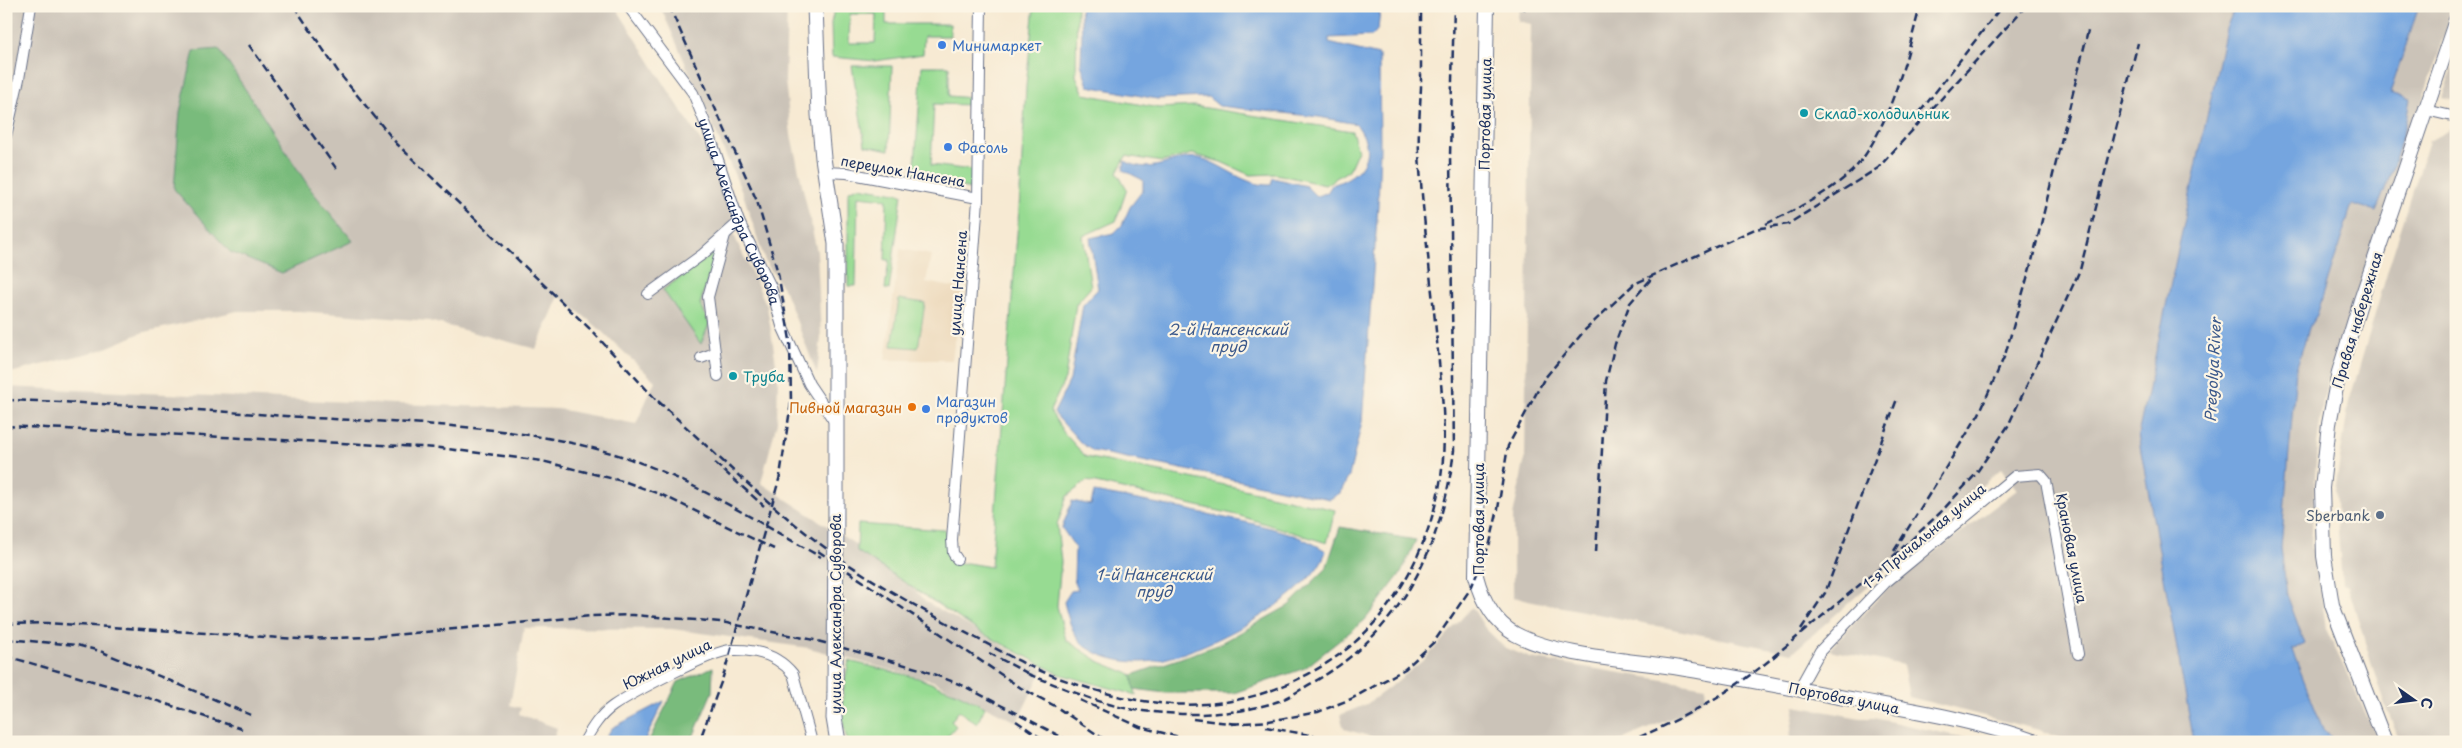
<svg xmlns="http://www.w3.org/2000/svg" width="2462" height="748" font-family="'Playpen Sans',sans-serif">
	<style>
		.built { fill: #ecd8ba }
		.industrial { fill: #cbc3b8 }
		.green { fill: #97db92; stroke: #598578; fill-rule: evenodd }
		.forest { fill: #79bb7c; stroke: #4a756d }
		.water { fill: #75a5df; stroke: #486a9e }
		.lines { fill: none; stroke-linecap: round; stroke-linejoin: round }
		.minor-casing { stroke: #687087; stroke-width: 12 }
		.secondary-casing { stroke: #687087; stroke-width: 16 }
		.primary-casing { stroke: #687087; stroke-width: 17 }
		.minor { stroke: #fff; stroke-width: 10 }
		.secondary { stroke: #fff; stroke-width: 14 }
		.primary { stroke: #fff; stroke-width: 15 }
		.rail { stroke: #1b2f5e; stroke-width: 2.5; stroke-dasharray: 8 4; stroke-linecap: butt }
		.primary-bridge-casing { stroke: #687087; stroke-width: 17; stroke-linecap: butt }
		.primary-bridge { stroke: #fff; stroke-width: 15 }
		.shop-dot { fill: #3f7fe0; stroke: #fcf5e5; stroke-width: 2 }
		.culture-dot { fill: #0f9aa8; stroke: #fcf5e5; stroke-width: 2 }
		.food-dot { fill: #e8710a; stroke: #fcf5e5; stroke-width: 2 }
		.service-dot { fill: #5c6f8a; stroke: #fcf5e5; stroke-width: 2 }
		.labels { text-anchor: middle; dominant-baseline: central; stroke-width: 4.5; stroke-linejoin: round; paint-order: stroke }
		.shop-label { font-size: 14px; fill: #366cbe; stroke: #fcf5e5; text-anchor: start }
		.culture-label { font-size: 14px; fill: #0d838f; stroke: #fcf5e5; text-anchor: start }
		.street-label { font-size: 14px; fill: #1b2f5e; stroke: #fcf5e5 }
		.food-label { font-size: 14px; fill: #c56008; stroke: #fcf5e5; text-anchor: end }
		.service-label { font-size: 14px; fill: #4e5e75; stroke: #fcf5e5; text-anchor: end }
		.water-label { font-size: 15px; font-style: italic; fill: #3a588b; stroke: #fcf5e5 }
	</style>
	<rect width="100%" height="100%" fill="#fcf5e5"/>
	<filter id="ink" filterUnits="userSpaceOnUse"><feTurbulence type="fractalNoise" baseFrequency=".02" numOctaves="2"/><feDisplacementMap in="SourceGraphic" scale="10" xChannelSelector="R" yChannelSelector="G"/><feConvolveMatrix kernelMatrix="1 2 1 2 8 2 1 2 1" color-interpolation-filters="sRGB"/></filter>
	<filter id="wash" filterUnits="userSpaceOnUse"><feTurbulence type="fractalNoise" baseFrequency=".0096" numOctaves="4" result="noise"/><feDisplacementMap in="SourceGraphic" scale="20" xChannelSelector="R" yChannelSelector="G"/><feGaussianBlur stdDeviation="1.12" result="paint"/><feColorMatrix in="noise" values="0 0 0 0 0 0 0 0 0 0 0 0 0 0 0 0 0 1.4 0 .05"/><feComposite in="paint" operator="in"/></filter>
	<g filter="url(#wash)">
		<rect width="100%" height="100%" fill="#f7ead3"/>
		<path class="built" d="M 900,249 L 931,255 L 926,282 L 962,289 L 952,360 L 885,360 Z"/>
		<g class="industrial">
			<path d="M 10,6 L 615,6 L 710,156 L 732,216 L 733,233 L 767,306 L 778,376 L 777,422 L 761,483 L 895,570 L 925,601 L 1043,669 L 1017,722 L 933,681 L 809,648 L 672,629 L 524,628 L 510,705 L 521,708 L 519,714 L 557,728 L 553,742 L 6,742 L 6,387 L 395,404 L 558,409 L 636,424 L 655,381 L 596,326 L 559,296 L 536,349 L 429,321 L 299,311 L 237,311 L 141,333 L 101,350 L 6,374 L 6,30 Z"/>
			<path d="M 660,6 L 787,6 L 785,80 L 791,135 L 817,252 L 821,338 L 817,374 L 785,291 L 765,261 L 743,194 Z"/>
			<path d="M 1519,6 L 2235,6 L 2226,29 L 2138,435 L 2194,742 L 2071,742 L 2039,730 L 1909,697 L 1903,665 L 1829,650 L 1889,587 L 2017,490 L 2002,468 L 1792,653 L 1513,597 L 1513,516 L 1525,458 L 1531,24 L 1518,21 Z"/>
			<path d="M 2419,6 L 2455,6 L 2414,124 L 2344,337 L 2338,340 L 2323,401 L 2317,445 L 2311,548 L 2316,551 L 2326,629 L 2379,742 L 2336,742 L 2323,729 L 2292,650 L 2305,644 L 2287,595 L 2281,548 L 2296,369 L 2310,325 L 2317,315 L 2352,203 L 2409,99 L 2390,93 Z"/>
			<path d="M 2456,59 L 2456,101 L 2442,98 Z"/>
			<path d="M 2451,129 L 2456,130 L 2456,742 L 2400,742 L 2380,692 L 2348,586 L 2342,584 L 2335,491 L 2349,402 L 2391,260 L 2429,141 Z"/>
			<path d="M 1472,607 L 1485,628 L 1504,647 L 1530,658 L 1706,687 L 1705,697 L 1686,712 L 1617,742 L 1390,742 L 1344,729 L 1340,715 L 1367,704 L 1395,683 L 1426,658 Z"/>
			<path d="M 1795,706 L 1860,718 L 1874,718 L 1984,742 L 1789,742 Z"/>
		</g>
		<g class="green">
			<path d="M 835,6 L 886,6 L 886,24 L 950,24 L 950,36 L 924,36 L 923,54 L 875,61 L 832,57 L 831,23 ZM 850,14 L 876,14 L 875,43 L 849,43 Z"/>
			<path d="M 1034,6 L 1077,6 L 1076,76 L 1084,94 L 1159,108 L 1194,106 L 1352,131 L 1358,150 L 1349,170 L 1325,185 L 1276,174 L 1250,175 L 1221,162 L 1192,154 L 1162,162 L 1126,156 L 1117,173 L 1127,189 L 1116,221 L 1083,236 L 1091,287 L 1076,304 L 1065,379 L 1050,411 L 1064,433 L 1086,457 L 1230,486 L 1335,510 L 1327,543 L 1237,515 L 1087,481 L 1067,496 L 1057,525 L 1061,562 L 1057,606 L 1066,640 L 1100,662 L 1132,675 L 1136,695 L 1059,674 L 980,632 L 857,551 L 858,524 L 945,530 L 953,564 L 967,563 L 991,567 L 1019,209 L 1026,87 Z"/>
			<path d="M 852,66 L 892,66 L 889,150 L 865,145 Z"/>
			<path d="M 922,66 L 949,66 L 949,96 L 972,98 L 972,105 L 934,104 L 931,165 L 972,170 L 972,189 L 914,178 Z"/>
			<path d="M 859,187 L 902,194 L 889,290 L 885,289 L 889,260 L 885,260 L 887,199 L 858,196 L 856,286 L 848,286 L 848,195 L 850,190 Z"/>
			<path d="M 714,253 L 715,255 L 700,304 L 709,324 L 701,344 L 663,290 Z"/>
			<path d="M 899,299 L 925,303 L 918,348 L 892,346 Z"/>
			<path d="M 849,661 L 918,678 L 957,693 L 985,707 L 977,724 L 959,711 L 951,721 L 956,726 L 942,742 L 848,742 C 838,715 843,688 849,661 Z"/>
		</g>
		<g class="forest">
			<path d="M 219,49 L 311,190 L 353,241 L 282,273 L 230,252 L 174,189 L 180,112 L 194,51 Z"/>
			<path d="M 1340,527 L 1416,540 L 1401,573 L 1365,620 L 1305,668 L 1234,693 L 1166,693 L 1134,689 L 1132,675 L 1218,645 L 1288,606 L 1326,569 Z"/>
			<path d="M 713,667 L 712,692 L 691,742 L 648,742 L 678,682 Z"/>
		</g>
		<g class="water">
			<path d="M 1080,6 L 1375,6 L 1380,12 L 1378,29 L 1372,36 L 1329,38 L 1329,43 L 1379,55 L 1380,148 L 1378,205 L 1362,422 L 1349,476 L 1340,493 L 1330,499 L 1093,451 L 1081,443 L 1054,413 L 1070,380 L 1083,305 L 1098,289 L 1090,238 L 1114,233 L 1122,225 L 1130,207 L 1143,190 L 1143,180 L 1123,170 L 1125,161 C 1155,178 1178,151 1203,159 C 1227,167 1245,186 1271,185 L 1273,178 L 1306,186 L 1316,196 L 1327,193 L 1332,185 C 1364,175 1378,152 1356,124 L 1319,117 L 1219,106 L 1208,97 L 1157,99 L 1088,86 L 1081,63 L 1082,33 Z"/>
			<path d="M 2235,6 L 2419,6 L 2390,93 L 2410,99 C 2403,139 2392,174 2376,211 L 2352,204 L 2317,315 L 2310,325 L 2296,369 L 2281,548 L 2287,595 L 2305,644 L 2292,650 L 2323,729 L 2336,742 L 2194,742 L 2138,435 L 2226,29 Z"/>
			<path d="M 1094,492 C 1138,500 1182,508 1225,518 C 1260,525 1296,532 1326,551 C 1312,598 1201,654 1154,661 C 1131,664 1104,660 1085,646 C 1072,635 1068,618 1064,602 L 1071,591 L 1078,590 L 1074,580 L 1075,547 L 1062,528 L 1072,501 L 1091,505 Z"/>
			<path d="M 664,701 L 644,742 L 603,742 L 612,728 Z"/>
		</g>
	</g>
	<g filter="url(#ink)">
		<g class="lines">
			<g class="minor-casing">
				<g id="minor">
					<path id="s1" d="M 628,6 L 693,93 L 708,130 L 739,222 L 771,287 L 782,326 L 809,384 L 836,424"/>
					<path d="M 2426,110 L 2456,117"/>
					<path d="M 6,136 L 19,79 L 31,6"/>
					<path d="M 824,172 L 847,173 L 978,198"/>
					<path d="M 648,294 L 703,254 L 739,222"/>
					<path d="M 701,358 L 715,353"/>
					<path d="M 718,376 L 708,297 L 725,235"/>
					<path d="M 957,559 L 953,553 L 952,540 L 978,200 L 981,6"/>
					<path d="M 1799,689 L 1820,651 L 1885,583 L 2015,476 L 2040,474 L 2046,481 L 2078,654"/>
					<path d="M 584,742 C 592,728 600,715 613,706 C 632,693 711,651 731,650 C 755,649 778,655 793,674 L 812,742"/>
				</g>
			</g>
			<g class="secondary-casing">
				<g id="secondary">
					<path d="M 1487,6 L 1476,576 C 1482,599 1494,622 1515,634 C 1556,656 1627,660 1674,667 C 1735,677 1795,689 1856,700 C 1916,711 1979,721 2036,742"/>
					<path d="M 2385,742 L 2332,605 L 2324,556 L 2322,488 L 2329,424 L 2339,372 L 2361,300 L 2456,20"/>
				</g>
			</g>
			<g class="primary-casing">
				<g id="primary">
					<path d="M 815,6 L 819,115 L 823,158 L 836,244 L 836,502"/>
					<path d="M 835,693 L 834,718 L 838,742"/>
				</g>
			</g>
			<use href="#minor" class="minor"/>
			<use href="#secondary" class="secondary"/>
			<use href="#primary" class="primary"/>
			<g class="rail">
				<path d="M 294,6 L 339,73 L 397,144 L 589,328 L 662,406"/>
				<path d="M 669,6 L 757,201 L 778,273 L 790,340 L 791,403 L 780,476 L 723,677 L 699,742"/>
				<path d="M 1524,10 L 1525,6"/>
				<path d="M 249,45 L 338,171"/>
				<path d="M 1920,112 L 2002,6"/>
				<path d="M 1766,224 C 1796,209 1826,195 1851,172 C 1887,137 1908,54 1920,6"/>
				<path d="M 6,400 C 109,403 212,411 315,418 C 418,424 522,425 621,456 C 690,478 757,522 821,557"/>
				<path d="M 658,401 C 705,444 751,489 801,529 C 854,572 915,607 976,638 C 997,649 1019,662 1041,671 C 1142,712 1235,723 1330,661 C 1392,621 1430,548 1441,477 C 1447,436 1442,393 1438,352 C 1432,286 1423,220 1419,154 C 1418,132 1420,109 1421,87 C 1421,60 1421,33 1421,6"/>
				<path d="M 6,426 L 440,448 L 542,461 L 626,482 L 662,495 L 774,549"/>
				<path d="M 715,463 L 764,506"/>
				<path d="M 818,551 L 1021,688 L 1055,706 L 1108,742"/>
				<path d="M 1894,551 L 1979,414 L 2005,355 L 2032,261 L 2088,31"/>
				<path d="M 1596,552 L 1606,381 L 1615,344 L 1630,303 L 1652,278"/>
				<path d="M 6,624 L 47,623 L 298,639 L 372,637 L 591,616 L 633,615 L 721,622 L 814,640 L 920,669 L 964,686 L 1071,742"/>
				<path d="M 1801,629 L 1825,593 L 1897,399"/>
				<path d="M 6,639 L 77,645 L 100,651 L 251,715"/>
				<path d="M 989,653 L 1033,676"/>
				<path d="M 6,656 L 127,691 L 242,729"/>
				<path d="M 1773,657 L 1887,562 L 1940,513 L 1975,475 L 2008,426 L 2080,270 L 2138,43"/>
				<path d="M 1028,674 C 1065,688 1104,707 1143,711 C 1188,716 1236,716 1279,701 C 1290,697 1301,689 1312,683 C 1401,632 1442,549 1454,450 L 1450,156 L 1454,6"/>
				<path d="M 1080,700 L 1140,727 L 1198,742"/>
				<path d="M 1193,719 L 1238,724"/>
				<path d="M 1016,721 L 1047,742"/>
				<path d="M 1232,724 L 1269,721 L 1318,712 L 1351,699 L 1405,669 L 1434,642 L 1471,588 L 1490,543 L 1498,509 L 1508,446 L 1544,379 L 1585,330 L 1634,284 L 1755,229 L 1788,224 L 1878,168 L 2026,6"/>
				<path d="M 1266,727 L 1347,742"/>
				<path d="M 1628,742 C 1683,719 1732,692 1777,654"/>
			</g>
			<g class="primary-bridge-casing">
				<path id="primary-bridge" d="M 835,693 L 836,502"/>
			</g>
			<use href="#primary-bridge" class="primary-bridge"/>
		</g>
	</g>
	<g class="shop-dot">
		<circle cx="942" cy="45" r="5"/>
		<circle cx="948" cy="147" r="5"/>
		<circle cx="926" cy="409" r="5"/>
	</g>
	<g class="culture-dot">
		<circle cx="1804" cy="113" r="5"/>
		<circle cx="733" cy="376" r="5"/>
	</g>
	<circle class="food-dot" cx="912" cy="407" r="5"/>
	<circle class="service-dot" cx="2380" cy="515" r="5"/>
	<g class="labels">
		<g class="shop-label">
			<text x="952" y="45">Минимаркет</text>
			<text x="958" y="147">Фасоль</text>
			<text x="936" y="401">Магазин<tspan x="936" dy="16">продуктов</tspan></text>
		</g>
		<g class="culture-label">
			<text x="1814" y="113">Склад-холодильник</text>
			<text x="743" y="376">Труба</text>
		</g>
		<g class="street-label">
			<text transform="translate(1485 114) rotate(-89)">Портовая улица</text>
			<text transform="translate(903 171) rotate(10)">переулок Нансена</text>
			<text stroke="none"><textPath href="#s1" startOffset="236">улица Александра Суворова</textPath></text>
			<text transform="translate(958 283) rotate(-86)">улица Нансена</text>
			<text transform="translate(2357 320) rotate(-73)">Правая набережная</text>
			<text transform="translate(1478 519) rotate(-90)">Портовая улица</text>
			<text transform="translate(1924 536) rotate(-40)">1-я Причальная улица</text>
			<text transform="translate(2072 548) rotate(79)">Крановая улица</text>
			<text transform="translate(835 614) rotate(-90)">улица Александра Суворова</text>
			<text transform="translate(667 664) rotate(-26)">Южная улица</text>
			<text transform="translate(1844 698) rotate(11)">Портовая улица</text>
		</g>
		<g class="food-label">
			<text x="902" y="407">Пивной магазин</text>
		</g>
		<g class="service-label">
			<text x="2370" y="515">Sberbank</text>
		</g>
		<g class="water-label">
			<text x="1228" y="328">2-й Нансенский<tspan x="1228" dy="17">пруд</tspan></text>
			<text transform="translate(2212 370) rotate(-87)">Pregolya River</text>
			<text x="1154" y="573">1-й Нансенский<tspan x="1154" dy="17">пруд</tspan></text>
		</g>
	</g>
	<rect width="2462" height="748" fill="none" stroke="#fcf5e5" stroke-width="25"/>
	<g transform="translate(2414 700) rotate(104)" stroke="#fcf5e5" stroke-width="4" paint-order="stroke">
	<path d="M0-4L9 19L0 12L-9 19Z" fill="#1b2f5e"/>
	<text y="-8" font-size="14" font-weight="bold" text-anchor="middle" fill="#1b2f5e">С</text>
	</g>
</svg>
